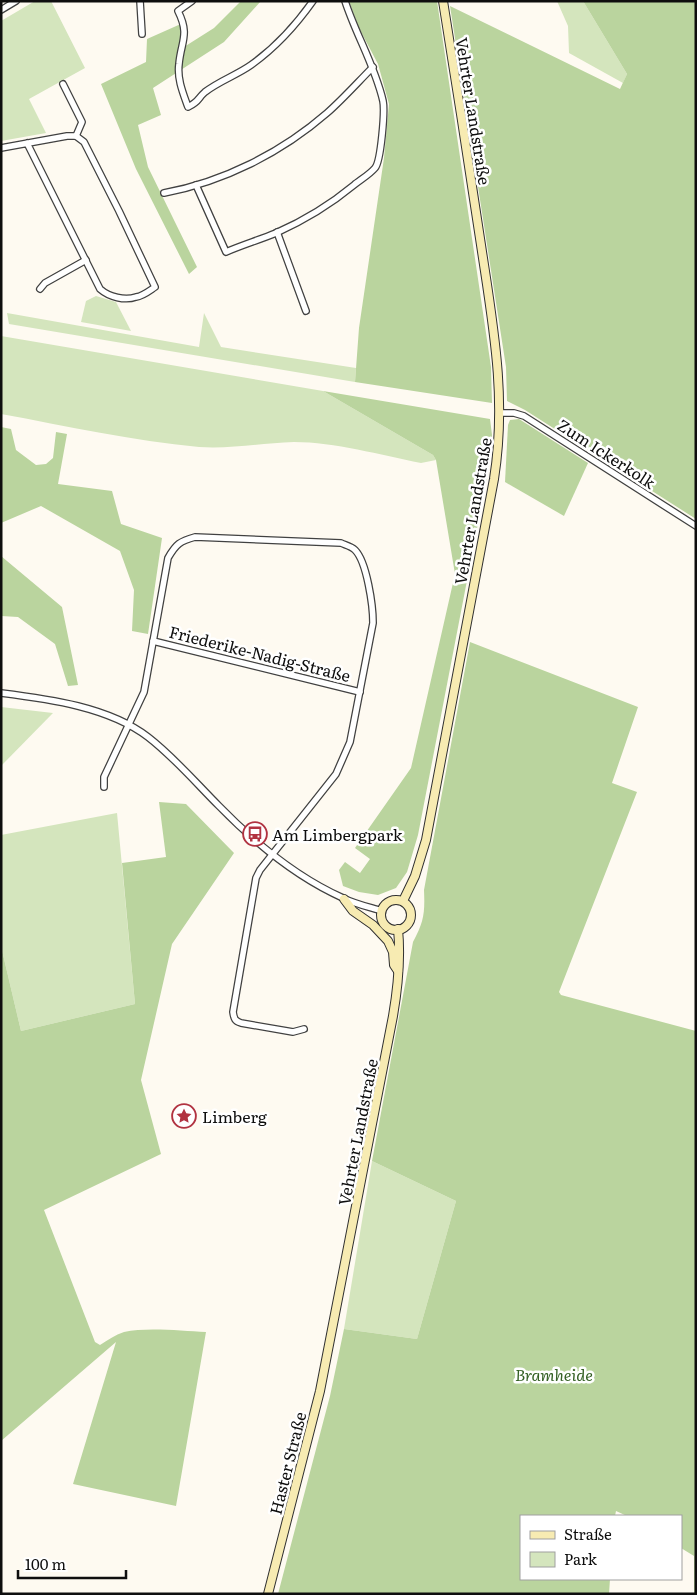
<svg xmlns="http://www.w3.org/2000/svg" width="697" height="1595" font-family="Literata,serif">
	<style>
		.green { fill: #d4e5bd }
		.forest { fill: #bad49e }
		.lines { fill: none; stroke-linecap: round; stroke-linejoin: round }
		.minor-casing { stroke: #414141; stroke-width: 8 }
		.secondary-casing { stroke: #303030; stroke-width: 10 }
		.minor { stroke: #fff; stroke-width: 5.5 }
		.secondary { stroke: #f7ebb2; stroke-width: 8 }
		.labels { text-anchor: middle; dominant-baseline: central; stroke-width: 5; stroke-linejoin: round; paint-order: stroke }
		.street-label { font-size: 16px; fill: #0e0e0e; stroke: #fff }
		.poi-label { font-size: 16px; fill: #0e0e0e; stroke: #fff; text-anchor: start }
		.park-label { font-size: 16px; font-style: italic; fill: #346024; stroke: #fff }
	</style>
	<rect width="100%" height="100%" fill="#fefaf1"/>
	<g class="green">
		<path d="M 35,1 L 51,1 L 85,68 L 29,99 L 46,133 L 1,141 L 1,21 Z"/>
		<path d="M 557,1 L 583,1 L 627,74 L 623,83 L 569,53 L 568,26 Z"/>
		<path d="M 96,296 L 116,302 L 131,331 L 81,322 L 86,301 Z"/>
		<path d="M 7,313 L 199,347 L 204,313 L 221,347 L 356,368 L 355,382 L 9,324 Z"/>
		<path d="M 1,336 L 323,391 L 433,455 L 436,460 L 421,463 C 380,455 335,442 294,442 C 262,443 232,449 199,447 C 133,441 67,426 1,414 Z"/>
		<path d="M 1,707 L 53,713 L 1,766 Z"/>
		<path d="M 117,813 L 135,1004 L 21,1031 L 1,946 L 1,835 Z"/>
		<path d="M 372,1161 L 456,1201 L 417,1339 L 344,1329 Z"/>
	</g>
	<g class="forest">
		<path d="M 241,1 L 261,1 L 224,42 L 153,88 L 161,115 L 138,125 L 148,167 L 197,267 L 189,274 L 136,169 L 101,84 L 146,62 L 147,39 L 183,23 L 184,47 L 214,28 Z"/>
		<path d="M 349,1 L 437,1 L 491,367 L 492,403 L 355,382 L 359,328 L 384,158 L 389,104 L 378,64 L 359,28 Z"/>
		<path d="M 583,1 L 696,1 L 696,519 L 525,410 L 507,401 L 506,367 L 450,6 L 620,89 L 627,74 Z"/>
		<path d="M 323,391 L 490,419 L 492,435 L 490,461 L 418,835 L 407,872 L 396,888 L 378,895 L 359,892 L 343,886 L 339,870 L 345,862 L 360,873 L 370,859 L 355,848 L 411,768 L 455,574 L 436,460 L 433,455 Z"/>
		<path d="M 519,419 L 588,463 L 564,516 L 505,482 L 508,425 L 510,420 Z"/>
		<path d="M 1,427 L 11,429 L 16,450 L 36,465 L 46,464 L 53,458 L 56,432 L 67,434 L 58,484 L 112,491 L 121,524 L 162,538 L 148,634 L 132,631 L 134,590 L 120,551 L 41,506 L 1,523 Z"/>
		<path d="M 1,556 L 62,607 L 78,685 L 68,686 L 55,644 L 18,617 L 1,616 Z"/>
		<path d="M 470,642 L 638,707 L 612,783 L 637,792 L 559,992 L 561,995 L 696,1031 L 696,1594 L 694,1594 L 694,1556 L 681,1548 L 681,1516 L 627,1516 L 616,1511 L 615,1516 L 521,1516 L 521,1579 L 610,1579 L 609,1594 L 278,1594 L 330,1396 L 344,1329 L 417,1339 L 456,1201 L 372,1161 L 413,942 C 424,922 425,913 424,890 Z"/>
		<path d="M 159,802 L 186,804 L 234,853 L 172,944 L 141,1080 L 161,1154 L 44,1210 L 95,1342 L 100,1345 C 108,1340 115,1335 124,1332 C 147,1327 182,1331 206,1332 L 176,1506 L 73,1484 L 116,1342 L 1,1441 L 1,946 L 21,1031 L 135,1004 L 122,863 L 166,857 Z"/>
	</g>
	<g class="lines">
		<g class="minor-casing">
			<g id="minor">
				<path d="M 140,1 L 142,34"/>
				<path d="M 192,1 L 178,11 C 190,35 181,41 179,64 C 177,79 183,93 188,107 C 200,101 197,99 205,92 C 219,81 237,75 251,65 C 275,48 296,25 313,1"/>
				<path d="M 1,10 L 16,1"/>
				<path d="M 63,84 L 82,122 L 76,136"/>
				<path d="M 1,148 L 67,136 L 76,136 L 84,142 L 119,211 L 155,287 C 149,291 143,296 136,297 C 125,301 109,297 100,289 L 27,143"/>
				<path d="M 196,185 L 226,252 C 242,245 259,240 276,233 C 303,221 331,204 354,185 C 360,180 369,175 375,168 C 381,161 385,111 383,101 C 375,66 356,35 345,1"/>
				<path d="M 164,193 C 223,182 281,153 327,113 C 343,99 358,82 373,67"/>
				<path d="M 277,232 L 306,311"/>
				<path d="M 40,289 L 45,283 L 86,260"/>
				<path d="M 500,413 L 514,413 L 524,416 L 696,526"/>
				<path d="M 153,641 L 360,692"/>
				<path d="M 1,693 C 49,699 109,707 148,737 C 174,757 196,783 219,806 C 255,843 296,877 343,898 C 355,904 369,907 382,911"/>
				<path d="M 104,787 L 104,777 L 144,692 L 168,558 C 176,544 180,541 195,537 L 341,543 C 345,545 351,546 355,550 C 367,562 373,606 373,623 L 350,742 L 336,774 L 260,870 L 256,878 L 233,1012 C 234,1019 235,1021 241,1023 L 293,1032 L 304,1029"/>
			</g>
		</g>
		<g class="secondary-casing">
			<g id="secondary">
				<path d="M 344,899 L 353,911 L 373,925 L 388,941 L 393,952 L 394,965 L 398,971"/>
				<circle cx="396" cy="915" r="15"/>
				<path d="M 403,901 L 415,876 L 426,840 L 494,479 C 507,398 493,325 481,245 C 469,164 456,82 443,1"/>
				<path d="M 268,1594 L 320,1391 L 393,1016 C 398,987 401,959 398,929"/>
			</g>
		</g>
		<use href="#minor" class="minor"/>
		<use href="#secondary" class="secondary"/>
	</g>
	<defs>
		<g id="bus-ring" transform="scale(1.25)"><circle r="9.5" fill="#fff" stroke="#b13341" stroke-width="1.5"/><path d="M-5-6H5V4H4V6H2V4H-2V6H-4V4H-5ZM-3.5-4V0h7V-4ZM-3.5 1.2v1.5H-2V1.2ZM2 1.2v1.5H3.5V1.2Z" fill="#b13341"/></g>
		<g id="sight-ring" transform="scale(1.25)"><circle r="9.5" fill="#fff" stroke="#b13341" stroke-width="1.5"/><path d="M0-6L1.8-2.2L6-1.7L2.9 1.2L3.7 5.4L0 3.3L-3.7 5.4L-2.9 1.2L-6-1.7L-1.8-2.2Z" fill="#b13341"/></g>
	</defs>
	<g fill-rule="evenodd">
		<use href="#bus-ring" x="255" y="834"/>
		<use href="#sight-ring" x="184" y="1116"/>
	</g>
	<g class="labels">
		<g class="street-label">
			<text transform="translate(474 111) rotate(81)">Vehrter Landstraße</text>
			<text transform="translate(607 453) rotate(33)">Zum Ickerkolk</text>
			<text transform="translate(472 511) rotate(-80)">Vehrter Landstraße</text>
			<text transform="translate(260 653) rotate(14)">Friederike-Nadig-Straße</text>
			<text transform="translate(357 1132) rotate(-79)">Vehrter Landstraße</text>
			<text transform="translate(287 1463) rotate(-76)">Haster Straße</text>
		</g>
		<g class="poi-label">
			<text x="272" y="834">Am Limbergpark</text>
			<text x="202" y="1116">Limberg</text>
		</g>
		<g class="park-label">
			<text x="554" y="1374">Bramheide</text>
		</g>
	</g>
	<rect width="697" height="1595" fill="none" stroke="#0e0e0e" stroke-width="5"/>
	<rect x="520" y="1515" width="162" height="65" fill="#ffffff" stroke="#9f9f9f"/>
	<rect x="530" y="1531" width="25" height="8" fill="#f7ebb2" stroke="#9f9f9f"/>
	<text x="564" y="1540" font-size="15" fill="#0e0e0e">Straße</text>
	<rect x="530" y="1552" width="25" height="15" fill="#d4e5bd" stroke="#9f9f9f"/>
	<text x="564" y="1565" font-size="15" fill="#0e0e0e">Park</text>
	<path d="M18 1570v8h108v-8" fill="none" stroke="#0e0e0e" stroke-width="2.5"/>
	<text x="25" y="1570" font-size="15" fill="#0e0e0e" stroke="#ffffff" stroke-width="4" paint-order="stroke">100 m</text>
</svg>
